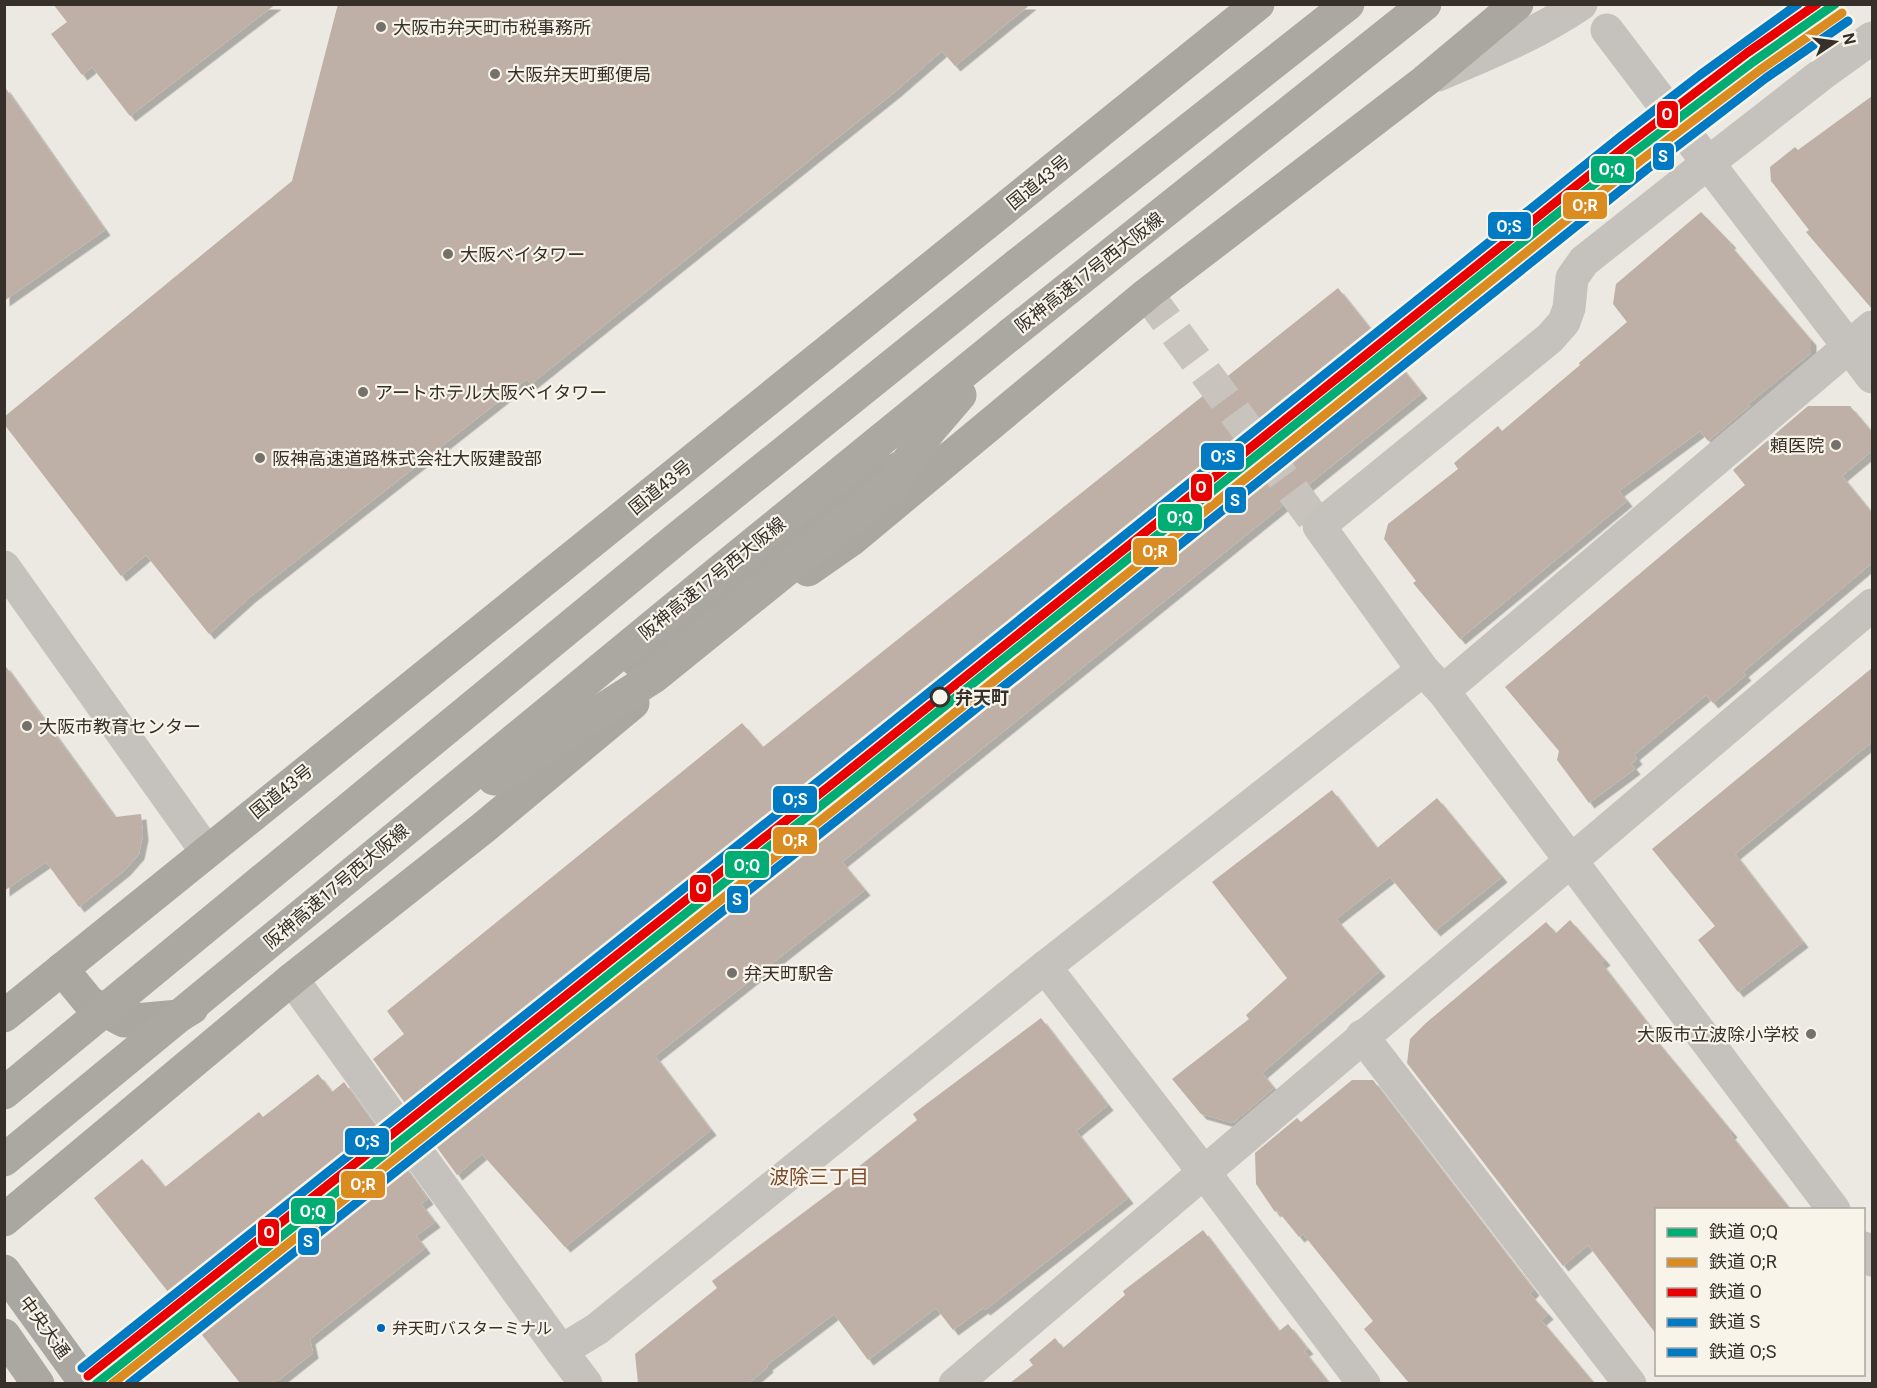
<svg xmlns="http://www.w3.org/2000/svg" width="1877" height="1388" font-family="Roboto,'Noto Sans JP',sans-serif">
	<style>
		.building { fill: #beb0a6; filter: url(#shadow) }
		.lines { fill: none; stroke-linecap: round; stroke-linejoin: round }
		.minor-tunnel { stroke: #c8c4bd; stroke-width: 33; stroke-dasharray: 33 16; stroke-linecap: butt }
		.minor { stroke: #c5c1bc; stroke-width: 33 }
		.tertiary { stroke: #c5c1bc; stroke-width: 33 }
		.primary { stroke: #aaa6a1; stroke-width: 33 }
		.trunk { stroke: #aaa7a1; stroke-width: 33 }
		.motorway { stroke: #aba8a1; stroke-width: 33 }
		.motorway-bridge { stroke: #aba8a1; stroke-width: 33 }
		.rail-1-casing { stroke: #f8f4ea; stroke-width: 14 }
		.rail-2-casing { stroke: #f8f4ea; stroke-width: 14 }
		.rail-3-casing { stroke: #f8f4ea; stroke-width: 14 }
		.rail-4-casing { stroke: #f8f4ea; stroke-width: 14 }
		.rail-5-casing { stroke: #f8f4ea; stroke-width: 14 }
		.rail-1 { stroke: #02ad73; stroke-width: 9 }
		.rail-2 { stroke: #da8c21; stroke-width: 9 }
		.rail-3 { stroke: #e80000; stroke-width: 9 }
		.rail-4 { stroke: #007ac2; stroke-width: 9 }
		.rail-5 { stroke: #007ac2; stroke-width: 9 }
		.poi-dot { fill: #76706a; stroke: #f8f4ea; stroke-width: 2 }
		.stop-dot { fill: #f8f4ea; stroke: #362f2a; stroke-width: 3 }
		.bus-dot { fill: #0065bd; stroke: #f8f4ea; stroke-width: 2 }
		.labels { text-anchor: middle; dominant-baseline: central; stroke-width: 4.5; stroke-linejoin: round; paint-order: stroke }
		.bus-label { font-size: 16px; fill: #362f2a; stroke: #f8f4ea; text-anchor: start }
		.poi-label { font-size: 18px; fill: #362f2a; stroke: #f8f4ea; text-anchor: start }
		.street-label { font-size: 18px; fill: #362f2a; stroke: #f8f4ea }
		.stop-label { font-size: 18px; font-weight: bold; fill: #362f2a; stroke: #f8f4ea; text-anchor: start }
		.neighbourhood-label { font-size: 20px; fill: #7c4a2c; stroke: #f8f4ea }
		.line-badge { stroke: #f8f4ea; stroke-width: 2 }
		.badge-label { font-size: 16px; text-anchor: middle; font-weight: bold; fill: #fff }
	</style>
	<defs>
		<filter id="shadow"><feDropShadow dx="5.5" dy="5.5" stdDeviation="0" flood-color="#0004"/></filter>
	</defs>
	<rect width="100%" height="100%" fill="#ece9e2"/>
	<g class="building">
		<path d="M 53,4 L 276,4 L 130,116 L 92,67 L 82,75 L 51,34 L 67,22 Z"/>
		<path d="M 338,4 L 1031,4 L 955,66 L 942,51 L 896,91 L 531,384 L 527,379 L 250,597 L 209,634 L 146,555 L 121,576 L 4,424 L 4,417 L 292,181 Z"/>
		<path d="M 4,86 L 105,230 L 4,301 Z"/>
		<path d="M 1872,96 L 1872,309 L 1806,232 L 1809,230 L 1771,181 L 1770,167 L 1795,147 L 1798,150 Z"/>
		<path d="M 1701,212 L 1731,243 L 1729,244 L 1811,340 L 1811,353 L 1747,405 L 1751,405 L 1708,441 L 1700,431 L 1619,491 L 1627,501 L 1460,639 L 1413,583 L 1416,581 L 1384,539 L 1388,524 L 1458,469 L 1454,463 L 1498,426 L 1502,431 L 1580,365 L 1579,363 L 1627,322 L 1613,304 L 1616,284 Z"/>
		<path d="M 1338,288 L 1422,393 L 842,862 L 865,890 L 655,1056 L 711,1130 L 565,1247 L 482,1154 L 457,1175 L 373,1059 L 404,1034 L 387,1011 L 742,723 L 763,747 Z"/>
		<path d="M 1808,406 L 1850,406 L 1872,432 L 1872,451 L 1842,476 L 1872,513 L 1872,563 L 1743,672 L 1746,675 L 1713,703 L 1706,695 L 1634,755 L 1637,759 L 1631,764 L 1635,769 L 1589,803 L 1557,760 L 1559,751 L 1505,687 L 1745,485 L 1733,470 Z"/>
		<path d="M 4,664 L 115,817 L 141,814 L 143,835 L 139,854 L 125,870 L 79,907 L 46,862 L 4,891 Z"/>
		<path d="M 1872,668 L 1872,742 L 1735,854 L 1803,942 L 1738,992 L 1698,940 L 1715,926 L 1652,849 Z"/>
		<path d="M 1332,790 L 1377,848 L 1437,798 L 1502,877 L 1435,931 L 1390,877 L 1336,919 L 1380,971 L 1262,1073 L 1274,1088 L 1233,1123 L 1201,1114 L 1172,1079 L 1249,1019 L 1246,1015 L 1287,978 L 1212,882 Z"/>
		<path d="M 1570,920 L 1605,960 L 1601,963 L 1649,1025 L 1646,1028 L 1732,1132 L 1730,1134 L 1790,1209 L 1656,1209 L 1656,1334 L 1588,1245 L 1563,1266 L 1407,1063 L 1410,1039 L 1426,1023 L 1546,922 L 1556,933 Z"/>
		<path d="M 1041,1018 L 1108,1105 L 1076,1131 L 1128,1198 L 985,1310 L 983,1308 L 953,1330 L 936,1308 L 868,1360 L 834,1314 L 767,1365 L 768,1367 L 749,1383 L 638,1383 L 635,1354 L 717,1288 L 712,1281 L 859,1171 L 857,1168 L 917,1120 L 913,1114 Z"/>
		<path d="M 318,1074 L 332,1092 L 344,1082 L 428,1199 L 421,1204 L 435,1222 L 416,1236 L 425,1248 L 310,1339 L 313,1353 L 279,1380 L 265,1383 L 240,1383 L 94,1198 L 142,1159 L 165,1187 L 259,1112 L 263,1117 Z"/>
		<path d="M 1352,1080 L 1373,1080 L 1534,1290 L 1530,1294 L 1548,1314 L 1541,1320 L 1594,1383 L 1409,1383 L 1364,1329 L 1373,1321 L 1303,1234 L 1299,1237 L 1277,1210 L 1275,1212 L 1256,1184 L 1255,1153 L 1297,1118 L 1301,1122 Z"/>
		<path d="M 1203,1230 L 1279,1331 L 1288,1324 L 1308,1349 L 1304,1351 L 1329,1383 L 1010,1383 L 1033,1365 L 1029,1360 L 1055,1338 L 1063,1348 L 1125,1295 L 1123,1291 Z"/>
	</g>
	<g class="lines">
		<path class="minor-tunnel" d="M 1147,294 L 1319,526"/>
		<g class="minor">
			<path d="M 1607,30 L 1708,163"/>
			<path d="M 1438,75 C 1487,54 1537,34 1581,4"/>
			<path d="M 1443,691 L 1872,327"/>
			<path d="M 292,979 L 561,1351 L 597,1329 L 1045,967 L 1423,670"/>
			<path d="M 1362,1036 L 1630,1384"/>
			<path d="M 1203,1171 L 1364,1384"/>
			<path d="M 955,1384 L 1872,605"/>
		</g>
		<g class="tertiary">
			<path d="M 1708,163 L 1826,71 L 1872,38"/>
			<path d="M 4,567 L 206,851"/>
			<path d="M 1045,967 L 1203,1171"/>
			<path d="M 1834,1210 L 1443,691 L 1423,670 L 1319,526 L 1550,338 L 1564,322 L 1569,308 L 1572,278 L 1584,261 L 1708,163 L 1872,377"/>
			<path d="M 1864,1248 L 1872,1260"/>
			<path d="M 561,1351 L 586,1384"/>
		</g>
		<path class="primary" d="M 4,1271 L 86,1384"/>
		<g class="trunk">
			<path d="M 808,570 L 851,540 L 1147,294 L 1425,81 L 1517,4"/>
			<path d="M 636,660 L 854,489 L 910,463"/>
			<path d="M 62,969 L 89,1002 L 124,1021 L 179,1016 L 192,1008"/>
			<path d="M 4,1016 L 1258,4"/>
			<path d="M 4,1220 L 292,979 L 483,828 L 633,703"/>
		</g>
		<g class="motorway">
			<path d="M 1017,265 L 1348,4"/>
			<path d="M 1011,334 L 1425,4"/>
			<path d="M 4,1335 L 38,1384"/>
		</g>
		<g class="motorway-bridge">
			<path d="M 494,779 L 655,676 L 874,499 L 891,485 L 930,430 L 960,395"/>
			<path d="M 4,1093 L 680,536 L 1017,265"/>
			<path d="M 4,1160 L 715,575 L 1011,334"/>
		</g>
		<g class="rail-1-casing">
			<path id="rail-1" d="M 96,1384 L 848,784 L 1633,153 L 1753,62 L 1835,4"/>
		</g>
		<g class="rail-2-casing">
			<path id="rail-2" d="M 112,1384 L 855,793 L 1640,161 L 1760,70 L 1842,13"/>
		</g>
		<g class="rail-3-casing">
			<path id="rail-3" d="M 88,1376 L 842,776 L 1627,145 L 1747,53 L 1817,4"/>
		</g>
		<g class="rail-4-casing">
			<path id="rail-4" d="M 129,1384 L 861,801 L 1646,170 L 1766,78 L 1848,21"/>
		</g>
		<g class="rail-5-casing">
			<path id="rail-5" d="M 82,1368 L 835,768 L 1620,137 L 1700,75 L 1798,4"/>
		</g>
		<use href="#rail-1" class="rail-1"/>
		<use href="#rail-2" class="rail-2"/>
		<use href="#rail-3" class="rail-3"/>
		<use href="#rail-4" class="rail-4"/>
		<use href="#rail-5" class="rail-5"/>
	</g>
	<g class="poi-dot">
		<circle cx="381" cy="27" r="6"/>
		<circle cx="495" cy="74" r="6"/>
		<circle cx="448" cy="254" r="6"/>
		<circle cx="363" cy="392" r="6"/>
		<circle cx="1836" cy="445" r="6"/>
		<circle cx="260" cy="458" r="6"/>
		<circle cx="27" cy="726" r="6"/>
		<circle cx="732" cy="973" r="6"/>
		<circle cx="1811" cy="1034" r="6"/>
	</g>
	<circle class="stop-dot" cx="940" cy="697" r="9"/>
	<circle class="bus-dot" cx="381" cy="1328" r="5"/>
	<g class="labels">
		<g class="bus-label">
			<text x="392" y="1328">弁天町バスターミナル</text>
		</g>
		<g class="poi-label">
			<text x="393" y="27">大阪市弁天町市税事務所</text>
			<text x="507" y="74">大阪弁天町郵便局</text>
			<text x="460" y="254">大阪ベイタワー</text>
			<text x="375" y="392">アートホテル大阪ベイタワー</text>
			<text x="1824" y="445" text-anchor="end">頼医院</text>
			<text x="272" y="458">阪神高速道路株式会社大阪建設部</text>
			<text x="39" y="726">大阪市教育センター</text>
			<text x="744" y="973">弁天町駅舎</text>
			<text x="1799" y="1034" text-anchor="end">大阪市立波除小学校</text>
		</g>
		<g class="street-label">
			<text transform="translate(1038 182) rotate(-39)">国道43号</text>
			<text transform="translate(1089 272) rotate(-38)">阪神高速17号西大阪線</text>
			<text transform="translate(660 487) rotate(-39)">国道43号</text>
			<text transform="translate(712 578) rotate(-39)">阪神高速17号西大阪線</text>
			<text transform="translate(281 791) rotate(-39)">国道43号</text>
			<text transform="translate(336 886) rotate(-40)">阪神高速17号西大阪線</text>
			<text transform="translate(45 1327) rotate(54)">中央大通</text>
		</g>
		<g class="stop-label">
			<text x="955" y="697">弁天町</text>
		</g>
		<g class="neighbourhood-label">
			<text x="819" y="1177">波除三丁目</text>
		</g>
	</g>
	<g class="line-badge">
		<rect x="1656" y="100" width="23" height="29" rx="6" fill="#e80000"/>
		<rect x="1652" y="142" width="23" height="29" rx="6" fill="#007ac2"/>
		<rect x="1590" y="155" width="45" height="29" rx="6" fill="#02ad73"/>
		<rect x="1562" y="191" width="46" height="29" rx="6" fill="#da8c21"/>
		<rect x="1487" y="211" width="45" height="29" rx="6" fill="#007ac2"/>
		<rect x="1200" y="442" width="45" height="29" rx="6" fill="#007ac2"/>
		<rect x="1190" y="473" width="23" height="29" rx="6" fill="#e80000"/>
		<rect x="1224" y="486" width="23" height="28" rx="6" fill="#007ac2"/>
		<rect x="1157" y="503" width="46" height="29" rx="6" fill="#02ad73"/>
		<rect x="1132" y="537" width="46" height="29" rx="6" fill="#da8c21"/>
		<rect x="772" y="785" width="46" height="29" rx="6" fill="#007ac2"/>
		<rect x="772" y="826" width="46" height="29" rx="6" fill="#da8c21"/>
		<rect x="724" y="850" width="46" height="29" rx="6" fill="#02ad73"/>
		<rect x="689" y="874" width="23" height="29" rx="6" fill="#e80000"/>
		<rect x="726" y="885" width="23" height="29" rx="6" fill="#007ac2"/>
		<rect x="344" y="1127" width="46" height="29" rx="6" fill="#007ac2"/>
		<rect x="340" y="1170" width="46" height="29" rx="6" fill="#da8c21"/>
		<rect x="290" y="1197" width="46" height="28" rx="6" fill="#02ad73"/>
		<rect x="257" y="1218" width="23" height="29" rx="6" fill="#e80000"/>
		<rect x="297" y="1227" width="23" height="29" rx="6" fill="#007ac2"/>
	</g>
	<g class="badge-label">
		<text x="1667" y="120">O</text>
		<text x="1663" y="162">S</text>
		<text x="1612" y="175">O;Q</text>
		<text x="1585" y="211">O;R</text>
		<text x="1509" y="232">O;S</text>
		<text x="1223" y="462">O;S</text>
		<text x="1201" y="493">O</text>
		<text x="1235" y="506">S</text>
		<text x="1180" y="523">O;Q</text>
		<text x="1155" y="557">O;R</text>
		<text x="795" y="805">O;S</text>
		<text x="795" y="846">O;R</text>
		<text x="747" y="871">O;Q</text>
		<text x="701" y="894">O</text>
		<text x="737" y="905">S</text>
		<text x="367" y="1147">O;S</text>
		<text x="363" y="1190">O;R</text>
		<text x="313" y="1217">O;Q</text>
		<text x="269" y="1238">O</text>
		<text x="308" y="1247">S</text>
	</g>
	<rect width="1877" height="1388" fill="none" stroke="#362f2a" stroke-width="12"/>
	<rect x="1655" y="1208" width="210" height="168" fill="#f8f4ea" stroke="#aaa59d" stroke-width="1.5"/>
	<rect x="1667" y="1228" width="30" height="9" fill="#02ad73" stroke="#aaa59d" stroke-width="1.5"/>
	<text x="1709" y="1238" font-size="18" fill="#362f2a">鉄道 O;Q</text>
	<rect x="1667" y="1258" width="30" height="9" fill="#da8c21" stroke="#aaa59d" stroke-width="1.5"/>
	<text x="1709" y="1268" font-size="18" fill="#362f2a">鉄道 O;R</text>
	<rect x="1667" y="1288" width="30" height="9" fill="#e80000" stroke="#aaa59d" stroke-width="1.5"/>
	<text x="1709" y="1298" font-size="18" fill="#362f2a">鉄道 O</text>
	<rect x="1667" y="1318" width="30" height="9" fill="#007ac2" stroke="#aaa59d" stroke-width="1.5"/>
	<text x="1709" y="1328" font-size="18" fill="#362f2a">鉄道 S</text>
	<rect x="1667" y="1348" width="30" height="9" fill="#007ac2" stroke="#aaa59d" stroke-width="1.5"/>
	<text x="1709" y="1358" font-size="18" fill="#362f2a">鉄道 O;S</text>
	<g transform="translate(1835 42) rotate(77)" stroke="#f8f4ea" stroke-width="4.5" paint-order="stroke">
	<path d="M0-4.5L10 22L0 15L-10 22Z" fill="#362f2a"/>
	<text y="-9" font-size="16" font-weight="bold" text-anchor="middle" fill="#362f2a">N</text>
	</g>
</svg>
